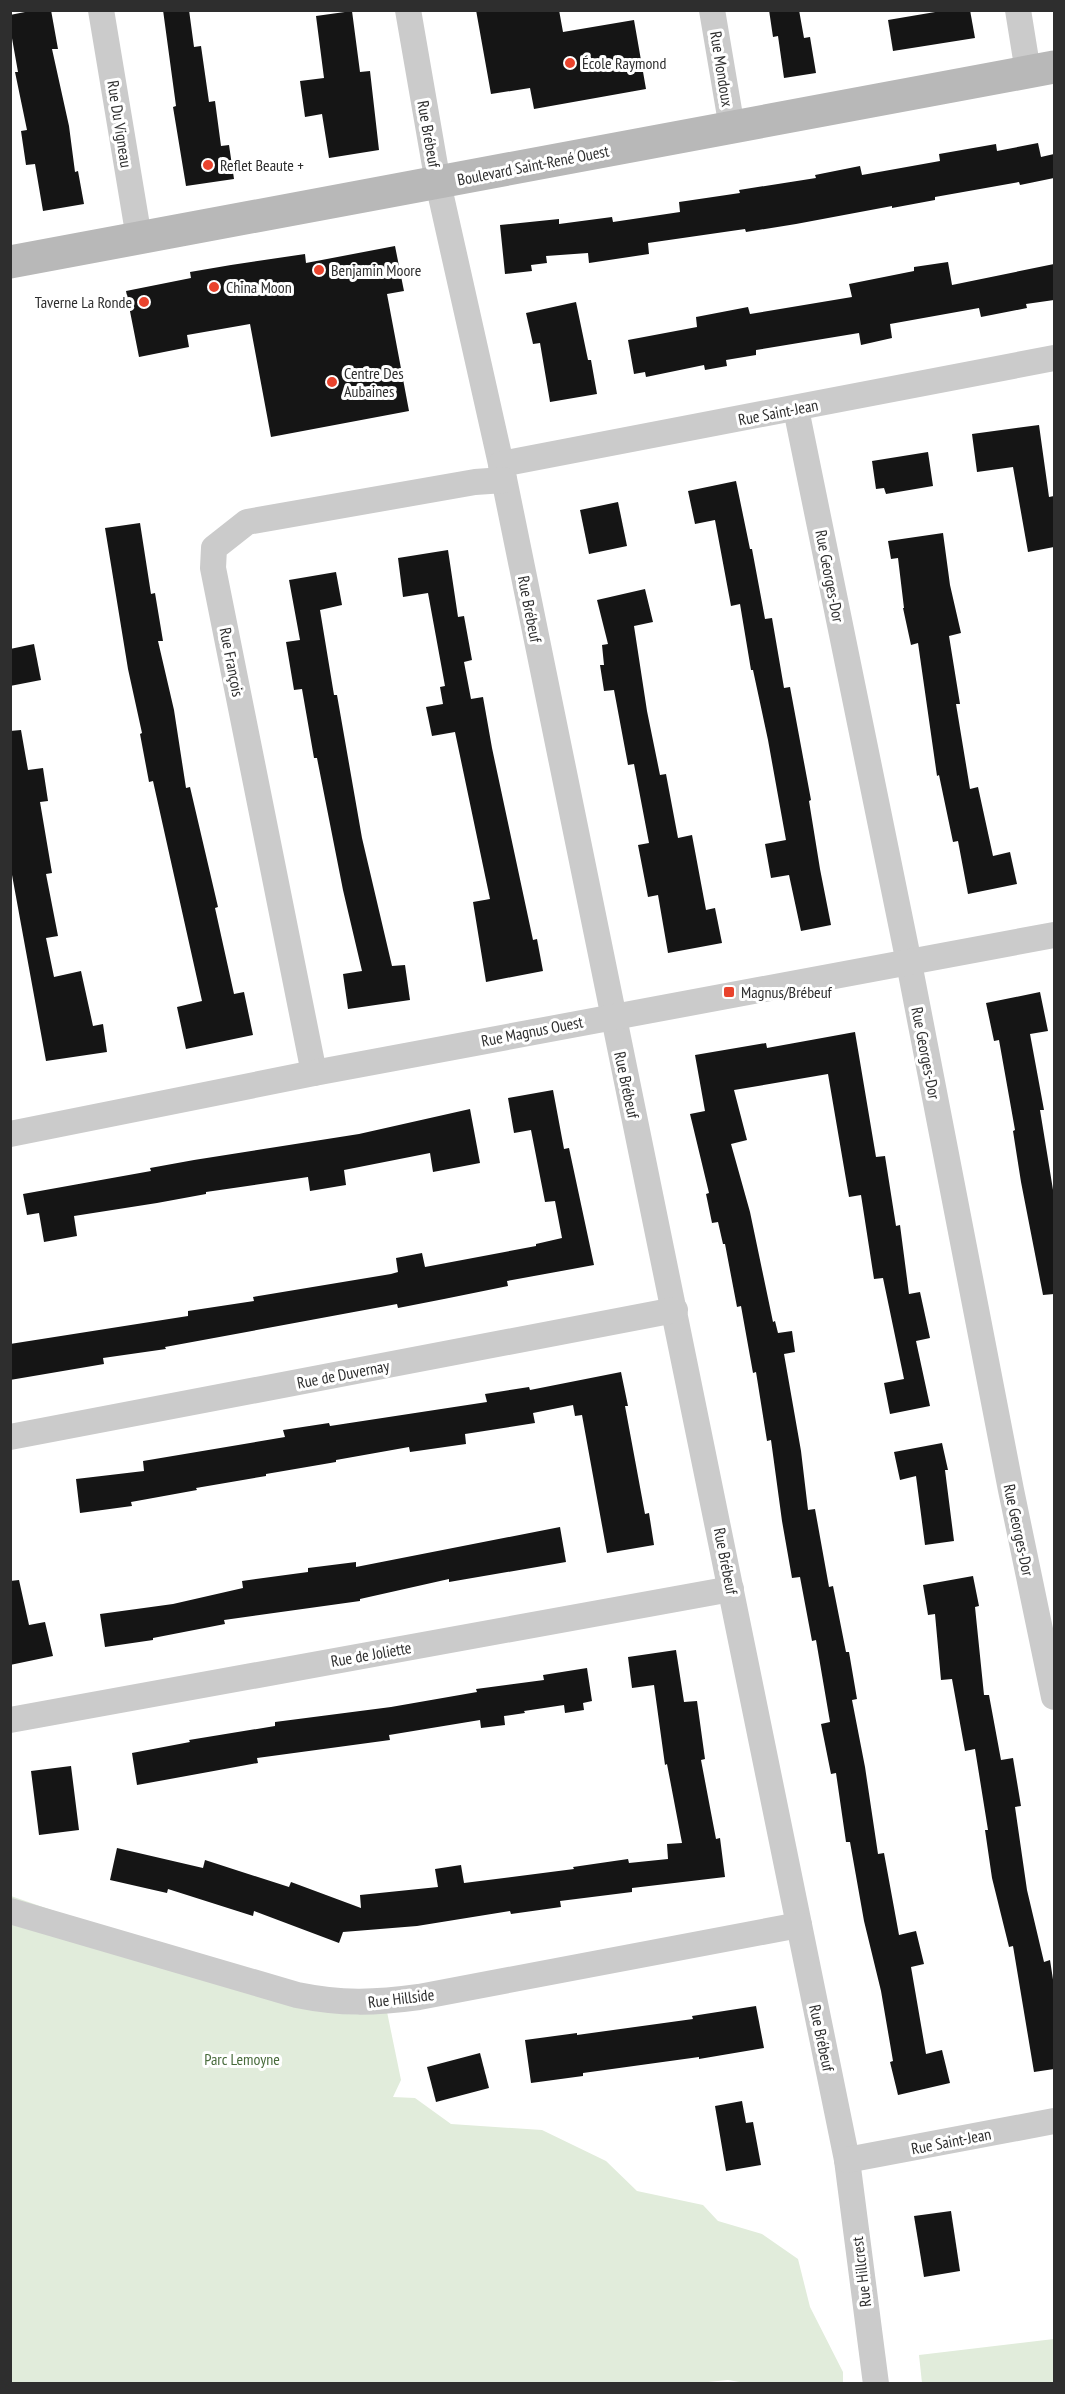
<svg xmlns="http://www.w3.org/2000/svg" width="1065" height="2394" font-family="'PT Sans Narrow',sans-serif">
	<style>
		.green { fill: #e1ecdb }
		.building { fill: #151515 }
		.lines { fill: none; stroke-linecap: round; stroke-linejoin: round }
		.street { stroke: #cbcbcb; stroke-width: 26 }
		.secondary { stroke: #b8b8b8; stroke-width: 33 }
		.poi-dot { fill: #e9432d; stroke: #fff; stroke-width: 2 }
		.labels { text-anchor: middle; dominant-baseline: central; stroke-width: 6; stroke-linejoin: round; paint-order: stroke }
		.poi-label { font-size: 16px; fill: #2e2e2e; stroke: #fff; text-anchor: start }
		.street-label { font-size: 16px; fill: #2e2e2e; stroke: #fff }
		.park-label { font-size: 16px; fill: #486b3b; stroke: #fff }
	</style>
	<rect width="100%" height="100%" fill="#fff"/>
	<g class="green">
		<path d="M 11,1896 L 297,1995 L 385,2002 L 401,2080 L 393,2097 L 415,2098 L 451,2124 L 542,2130 L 606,2161 L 637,2191 L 703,2205 L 718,2221 L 762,2234 L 798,2259 L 810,2307 L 843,2372 L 843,2383 L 751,2384 L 728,2380 L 688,2384 L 11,2384 Z"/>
		<path d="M 1054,2339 L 1054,2383 L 922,2383 L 919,2355 Z"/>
	</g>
	<g class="building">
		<path d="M 35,10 L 51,10 L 58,49 L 52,49 L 69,126 L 75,172 L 78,171 L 84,204 L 43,211 L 35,164 L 26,165 L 21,131 L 27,130 L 15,72 L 18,72 L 10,27 L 10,15 Z"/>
		<path d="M 163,10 L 189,10 L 194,47 L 201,46 L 209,102 L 215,101 L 221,146 L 229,145 L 234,179 L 186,186 L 173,107 L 176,106 Z"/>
		<path d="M 476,10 L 559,10 L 563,32 L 634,20 L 646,89 L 534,109 L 530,88 L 491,94 Z"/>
		<path d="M 769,10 L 799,10 L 804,38 L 810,37 L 816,73 L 784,78 L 778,36 L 773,37 Z"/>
		<path d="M 947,10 L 970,10 L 975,38 L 893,51 L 888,20 Z"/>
		<path d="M 352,11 L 360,72 L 370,71 L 379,150 L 329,158 L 322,114 L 305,117 L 300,81 L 324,78 L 316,16 Z"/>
		<path d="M 1038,143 L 1041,157 L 1054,154 L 1054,178 L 1020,185 L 1019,182 L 935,197 L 935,200 L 892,208 L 892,206 L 796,224 L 746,232 L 745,229 L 648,243 L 649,254 L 589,263 L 588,253 L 546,256 L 547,263 L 531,265 L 532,271 L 505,274 L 500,225 L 559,219 L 559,224 L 612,217 L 613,222 L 680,212 L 679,202 L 740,193 L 739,190 L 816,178 L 815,175 L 860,166 L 862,175 L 940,161 L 939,154 L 996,144 L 997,151 Z"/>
		<path d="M 395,246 L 404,291 L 387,294 L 409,411 L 271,437 L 250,324 L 187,335 L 189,347 L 139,357 L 126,291 L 191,278 L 190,272 L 231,265 L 305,254 L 306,263 Z"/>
		<path d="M 948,262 L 952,285 L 1054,264 L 1054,300 L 1026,304 L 1027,308 L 981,317 L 979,308 L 890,324 L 892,338 L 861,345 L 859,333 L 756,350 L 756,355 L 726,360 L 727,366 L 705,370 L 704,365 L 646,377 L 645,372 L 634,374 L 628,340 L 697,327 L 696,317 L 748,307 L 750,314 L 852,297 L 849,284 L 914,271 L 914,267 Z"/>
		<path d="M 576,302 L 588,360 L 591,360 L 597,394 L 550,402 L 540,343 L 533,344 L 526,313 Z"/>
		<path d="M 1039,425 L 1049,497 L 1054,496 L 1054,547 L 1028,552 L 1013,467 L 977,472 L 972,434 Z"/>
		<path d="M 928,452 L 933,486 L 886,494 L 884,488 L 876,489 L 872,461 Z"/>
		<path d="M 736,481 L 750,549 L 752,549 L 765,619 L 772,618 L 784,688 L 790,687 L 811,800 L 809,801 L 820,869 L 831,925 L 801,931 L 789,875 L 771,878 L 765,844 L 786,840 L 768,740 L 753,670 L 751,670 L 740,604 L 731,606 L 715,520 L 695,524 L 688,491 Z"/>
		<path d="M 618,502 L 627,546 L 589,554 L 580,510 Z"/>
		<path d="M 140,523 L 151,594 L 155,593 L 163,641 L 158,641 L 174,710 L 186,788 L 190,787 L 218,907 L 215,908 L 234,994 L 244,992 L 253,1035 L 186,1049 L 177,1007 L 202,1001 L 153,781 L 149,782 L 140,734 L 142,733 L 128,669 L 105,528 Z"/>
		<path d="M 943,533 L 950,585 L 961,633 L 949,636 L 960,704 L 956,704 L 970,789 L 978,787 L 993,856 L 1010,852 L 1017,884 L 968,894 L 958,841 L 953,842 L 939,775 L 937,776 L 918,643 L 911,645 L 903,608 L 904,608 L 898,558 L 891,559 L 888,541 Z"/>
		<path d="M 448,550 L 458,617 L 464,616 L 472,660 L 464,662 L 471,699 L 483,697 L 492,748 L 533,940 L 537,939 L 543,971 L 486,982 L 473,902 L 490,899 L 455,732 L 432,736 L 426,707 L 443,704 L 440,687 L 445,686 L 428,593 L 403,597 L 398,558 Z"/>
		<path d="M 336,572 L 342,605 L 320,610 L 334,695 L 337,695 L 362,838 L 392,966 L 405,965 L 410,1000 L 348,1009 L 343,974 L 362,971 L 343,890 L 317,758 L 314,758 L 302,689 L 294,690 L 286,642 L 300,640 L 289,580 Z"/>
		<path d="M 645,589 L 653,622 L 634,626 L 647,711 L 660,775 L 666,774 L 678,838 L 692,835 L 706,910 L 715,908 L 722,943 L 668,953 L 658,895 L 648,897 L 638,845 L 649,843 L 634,764 L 628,765 L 614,690 L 604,691 L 600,665 L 604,665 L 602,645 L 608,644 L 597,600 Z"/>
		<path d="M 34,644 L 41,680 L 10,686 L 10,649 Z"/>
		<path d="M 21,730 L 28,770 L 43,768 L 48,801 L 40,802 L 52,873 L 46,874 L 58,936 L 46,938 L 54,977 L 81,971 L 93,1026 L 103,1024 L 107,1052 L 46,1061 L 10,864 L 10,731 Z"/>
		<path d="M 1040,992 L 1048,1031 L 1030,1034 L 1044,1110 L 1040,1110 L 1054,1196 L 1054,1294 L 1043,1295 L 1021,1182 L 1013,1131 L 1015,1130 L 999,1040 L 994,1041 L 986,1003 Z"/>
		<path d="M 855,1032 L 876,1157 L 885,1156 L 896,1226 L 900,1225 L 909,1294 L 920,1292 L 930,1338 L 916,1341 L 930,1406 L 890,1414 L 884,1383 L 904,1379 L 883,1278 L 874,1279 L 861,1195 L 849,1197 L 828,1074 L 734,1090 L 747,1140 L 731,1144 L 750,1212 L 773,1322 L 775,1321 L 778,1333 L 792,1331 L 795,1352 L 784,1354 L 801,1451 L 808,1510 L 815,1509 L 829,1587 L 833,1586 L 846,1652 L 849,1652 L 857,1699 L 852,1700 L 865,1767 L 878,1854 L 884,1853 L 899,1935 L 916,1931 L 924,1964 L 911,1967 L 926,2054 L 942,2050 L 950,2083 L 898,2095 L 890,2062 L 893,2061 L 881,1991 L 864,1921 L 850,1842 L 846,1842 L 836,1773 L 831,1774 L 821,1724 L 830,1722 L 816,1640 L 812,1641 L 800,1577 L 792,1578 L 782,1521 L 771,1440 L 767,1441 L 756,1372 L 753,1373 L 741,1306 L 737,1307 L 725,1244 L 723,1244 L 718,1222 L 712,1223 L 706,1194 L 709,1193 L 690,1114 L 705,1111 L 695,1055 L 766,1043 L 767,1048 Z"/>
		<path d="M 553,1090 L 564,1149 L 569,1148 L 594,1265 L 507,1281 L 508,1286 L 444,1299 L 398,1308 L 397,1304 L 165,1347 L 166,1349 L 103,1358 L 104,1364 L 10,1380 L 10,1344 L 188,1316 L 188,1311 L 254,1301 L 253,1297 L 391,1274 L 398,1272 L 396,1258 L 422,1253 L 425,1267 L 536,1246 L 536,1244 L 562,1238 L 555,1201 L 545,1202 L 531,1130 L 514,1133 L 508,1098 Z"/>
		<path d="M 470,1109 L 480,1163 L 433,1172 L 430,1153 L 344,1170 L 346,1185 L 310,1191 L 308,1177 L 206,1192 L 206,1194 L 157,1203 L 74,1216 L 77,1236 L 44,1242 L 39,1213 L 27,1215 L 23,1194 L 151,1171 L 150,1168 L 194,1160 L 359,1134 Z"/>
		<path d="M 621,1372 L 628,1406 L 625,1406 L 645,1514 L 649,1513 L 654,1545 L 607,1553 L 582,1415 L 575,1416 L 573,1405 L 533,1413 L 535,1423 L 465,1434 L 466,1444 L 410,1452 L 409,1447 L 336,1460 L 336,1462 L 266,1474 L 266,1476 L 196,1488 L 197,1490 L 131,1502 L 132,1506 L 80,1513 L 76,1479 L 144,1471 L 143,1461 L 285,1437 L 283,1430 L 329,1423 L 330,1426 L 487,1402 L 485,1394 L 529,1387 L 530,1390 Z"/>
		<path d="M 942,1443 L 948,1470 L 945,1470 L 954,1541 L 925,1545 L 916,1476 L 900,1480 L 894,1452 Z"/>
		<path d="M 560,1527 L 566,1562 L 449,1582 L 449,1579 L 360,1599 L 360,1601 L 224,1620 L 225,1624 L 153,1638 L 153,1640 L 105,1647 L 100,1614 L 173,1604 L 243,1588 L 242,1581 L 308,1572 L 308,1568 L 356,1562 L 356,1567 Z"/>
		<path d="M 973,1576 L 979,1606 L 975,1607 L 984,1695 L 989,1695 L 1001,1760 L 1013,1758 L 1021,1806 L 1015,1807 L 1027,1890 L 1044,1962 L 1050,1960 L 1054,1986 L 1054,2069 L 1034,2072 L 1013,1946 L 1009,1947 L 992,1878 L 985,1830 L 988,1830 L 975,1749 L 965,1751 L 952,1679 L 941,1680 L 935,1614 L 928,1615 L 923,1585 Z"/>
		<path d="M 19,1580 L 29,1625 L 45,1622 L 53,1656 L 10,1665 L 10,1581 Z"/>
		<path d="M 676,1650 L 684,1702 L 697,1701 L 705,1759 L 701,1760 L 716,1839 L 720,1838 L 725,1877 L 632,1888 L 632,1892 L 560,1901 L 561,1907 L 511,1914 L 510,1911 L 417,1926 L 343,1932 L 339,1943 L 254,1911 L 253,1916 L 168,1889 L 167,1893 L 110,1880 L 117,1848 L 203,1868 L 205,1860 L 289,1887 L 291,1882 L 361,1908 L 360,1895 L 438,1887 L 435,1869 L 461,1865 L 464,1883 L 574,1869 L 573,1867 L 628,1859 L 629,1863 L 668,1859 L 667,1844 L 682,1843 L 667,1764 L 665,1765 L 654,1685 L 632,1688 L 628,1657 Z"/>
		<path d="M 587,1668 L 592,1701 L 583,1703 L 584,1710 L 565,1713 L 564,1705 L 524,1711 L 525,1713 L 504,1716 L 505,1725 L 481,1728 L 480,1720 L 389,1735 L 390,1740 L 257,1758 L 258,1763 L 137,1785 L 132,1753 L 190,1742 L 189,1740 L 275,1726 L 275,1722 L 391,1707 L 477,1692 L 476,1689 L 544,1680 L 543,1675 Z"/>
		<path d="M 71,1766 L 79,1830 L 39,1835 L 31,1771 Z"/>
		<path d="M 756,2006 L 764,2048 L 699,2059 L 699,2057 L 583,2073 L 583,2076 L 531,2083 L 525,2040 L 577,2033 L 577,2035 L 693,2019 L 692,2016 Z"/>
		<path d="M 480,2053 L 489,2088 L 436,2102 L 427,2067 Z"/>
		<path d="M 742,2101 L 746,2123 L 753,2122 L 761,2165 L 726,2171 L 715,2106 Z"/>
		<path d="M 951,2211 L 960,2271 L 924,2277 L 914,2216 Z"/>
	</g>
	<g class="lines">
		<g class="street">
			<path d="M 101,10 L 139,238"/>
			<path d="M 408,10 L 438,183 L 501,464 L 847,2160 L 876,2384"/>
			<path d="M 712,10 L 732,128"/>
			<path d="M 1018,10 L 1028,72"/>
			<path d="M 796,409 L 909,963 L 1011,1490 L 1054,1697"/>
			<path d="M 501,464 L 1054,358"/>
			<path d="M 314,1073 L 213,568 L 214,548 L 247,522 L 475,482 L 504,480"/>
			<path d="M 10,1134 L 314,1073 L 1054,935"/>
			<path d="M 10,1437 L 675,1310"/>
			<path d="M 10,1720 L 731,1589"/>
			<path d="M 10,1911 L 297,1995 C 341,2004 375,2003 419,1997 L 799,1925"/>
			<path d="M 847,2160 L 1054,2121"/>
		</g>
		<path class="secondary" d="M 10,262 L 1054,67"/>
	</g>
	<g class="poi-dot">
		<circle cx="570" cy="63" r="6"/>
		<circle cx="208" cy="165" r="6"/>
		<circle cx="319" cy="270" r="6"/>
		<circle cx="214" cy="287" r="6"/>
		<circle cx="144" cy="302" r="6"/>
		<circle cx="332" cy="382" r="6"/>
		<rect x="723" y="986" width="12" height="12" rx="3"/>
	</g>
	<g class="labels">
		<g class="poi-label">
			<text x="582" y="63">École Raymond</text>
			<text x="220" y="165">Reflet Beaute +</text>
			<text x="331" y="270">Benjamin Moore</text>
			<text x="226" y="287">China Moon</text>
			<text x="132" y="302" text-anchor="end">Taverne La Ronde</text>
			<text x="344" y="373">Centre Des<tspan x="344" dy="18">Aubaines</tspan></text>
			<text x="741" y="992">Magnus/Brébeuf</text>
		</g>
		<g class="street-label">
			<text transform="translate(722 69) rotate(81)">Rue Mondoux</text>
			<text transform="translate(120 124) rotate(81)">Rue Du Vigneau</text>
			<text transform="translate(429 134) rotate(80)">Rue Brébeuf</text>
			<text transform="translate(533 165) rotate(-11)">Boulevard Saint-René Ouest</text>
			<text transform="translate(778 412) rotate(-11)">Rue Saint-Jean</text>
			<text transform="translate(830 576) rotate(79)">Rue Georges-Dor</text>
			<text transform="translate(530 609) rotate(79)">Rue Brébeuf</text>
			<text transform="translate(232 662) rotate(79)">Rue François</text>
			<text transform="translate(532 1031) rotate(-11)">Rue Magnus Ouest</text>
			<text transform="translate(926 1053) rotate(79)">Rue Georges-Dor</text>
			<text transform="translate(627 1085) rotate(78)">Rue Brébeuf</text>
			<text transform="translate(343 1374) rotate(-11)">Rue de Duvernay</text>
			<text transform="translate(1019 1530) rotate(78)">Rue Georges-Dor</text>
			<text transform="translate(726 1561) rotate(79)">Rue Brébeuf</text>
			<text transform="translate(371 1654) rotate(-10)">Rue de Joliette</text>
			<text transform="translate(401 1998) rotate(-7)">Rue Hillside</text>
			<text transform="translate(822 2038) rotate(78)">Rue Brébeuf</text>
			<text transform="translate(951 2141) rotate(-11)">Rue Saint-Jean</text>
			<text transform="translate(861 2272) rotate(-97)">Rue Hillcrest</text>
		</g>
		<g class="park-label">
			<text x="242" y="2059">Parc Lemoyne</text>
		</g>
	</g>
	<rect width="1065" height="2394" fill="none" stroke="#2e2e2e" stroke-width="24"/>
</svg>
